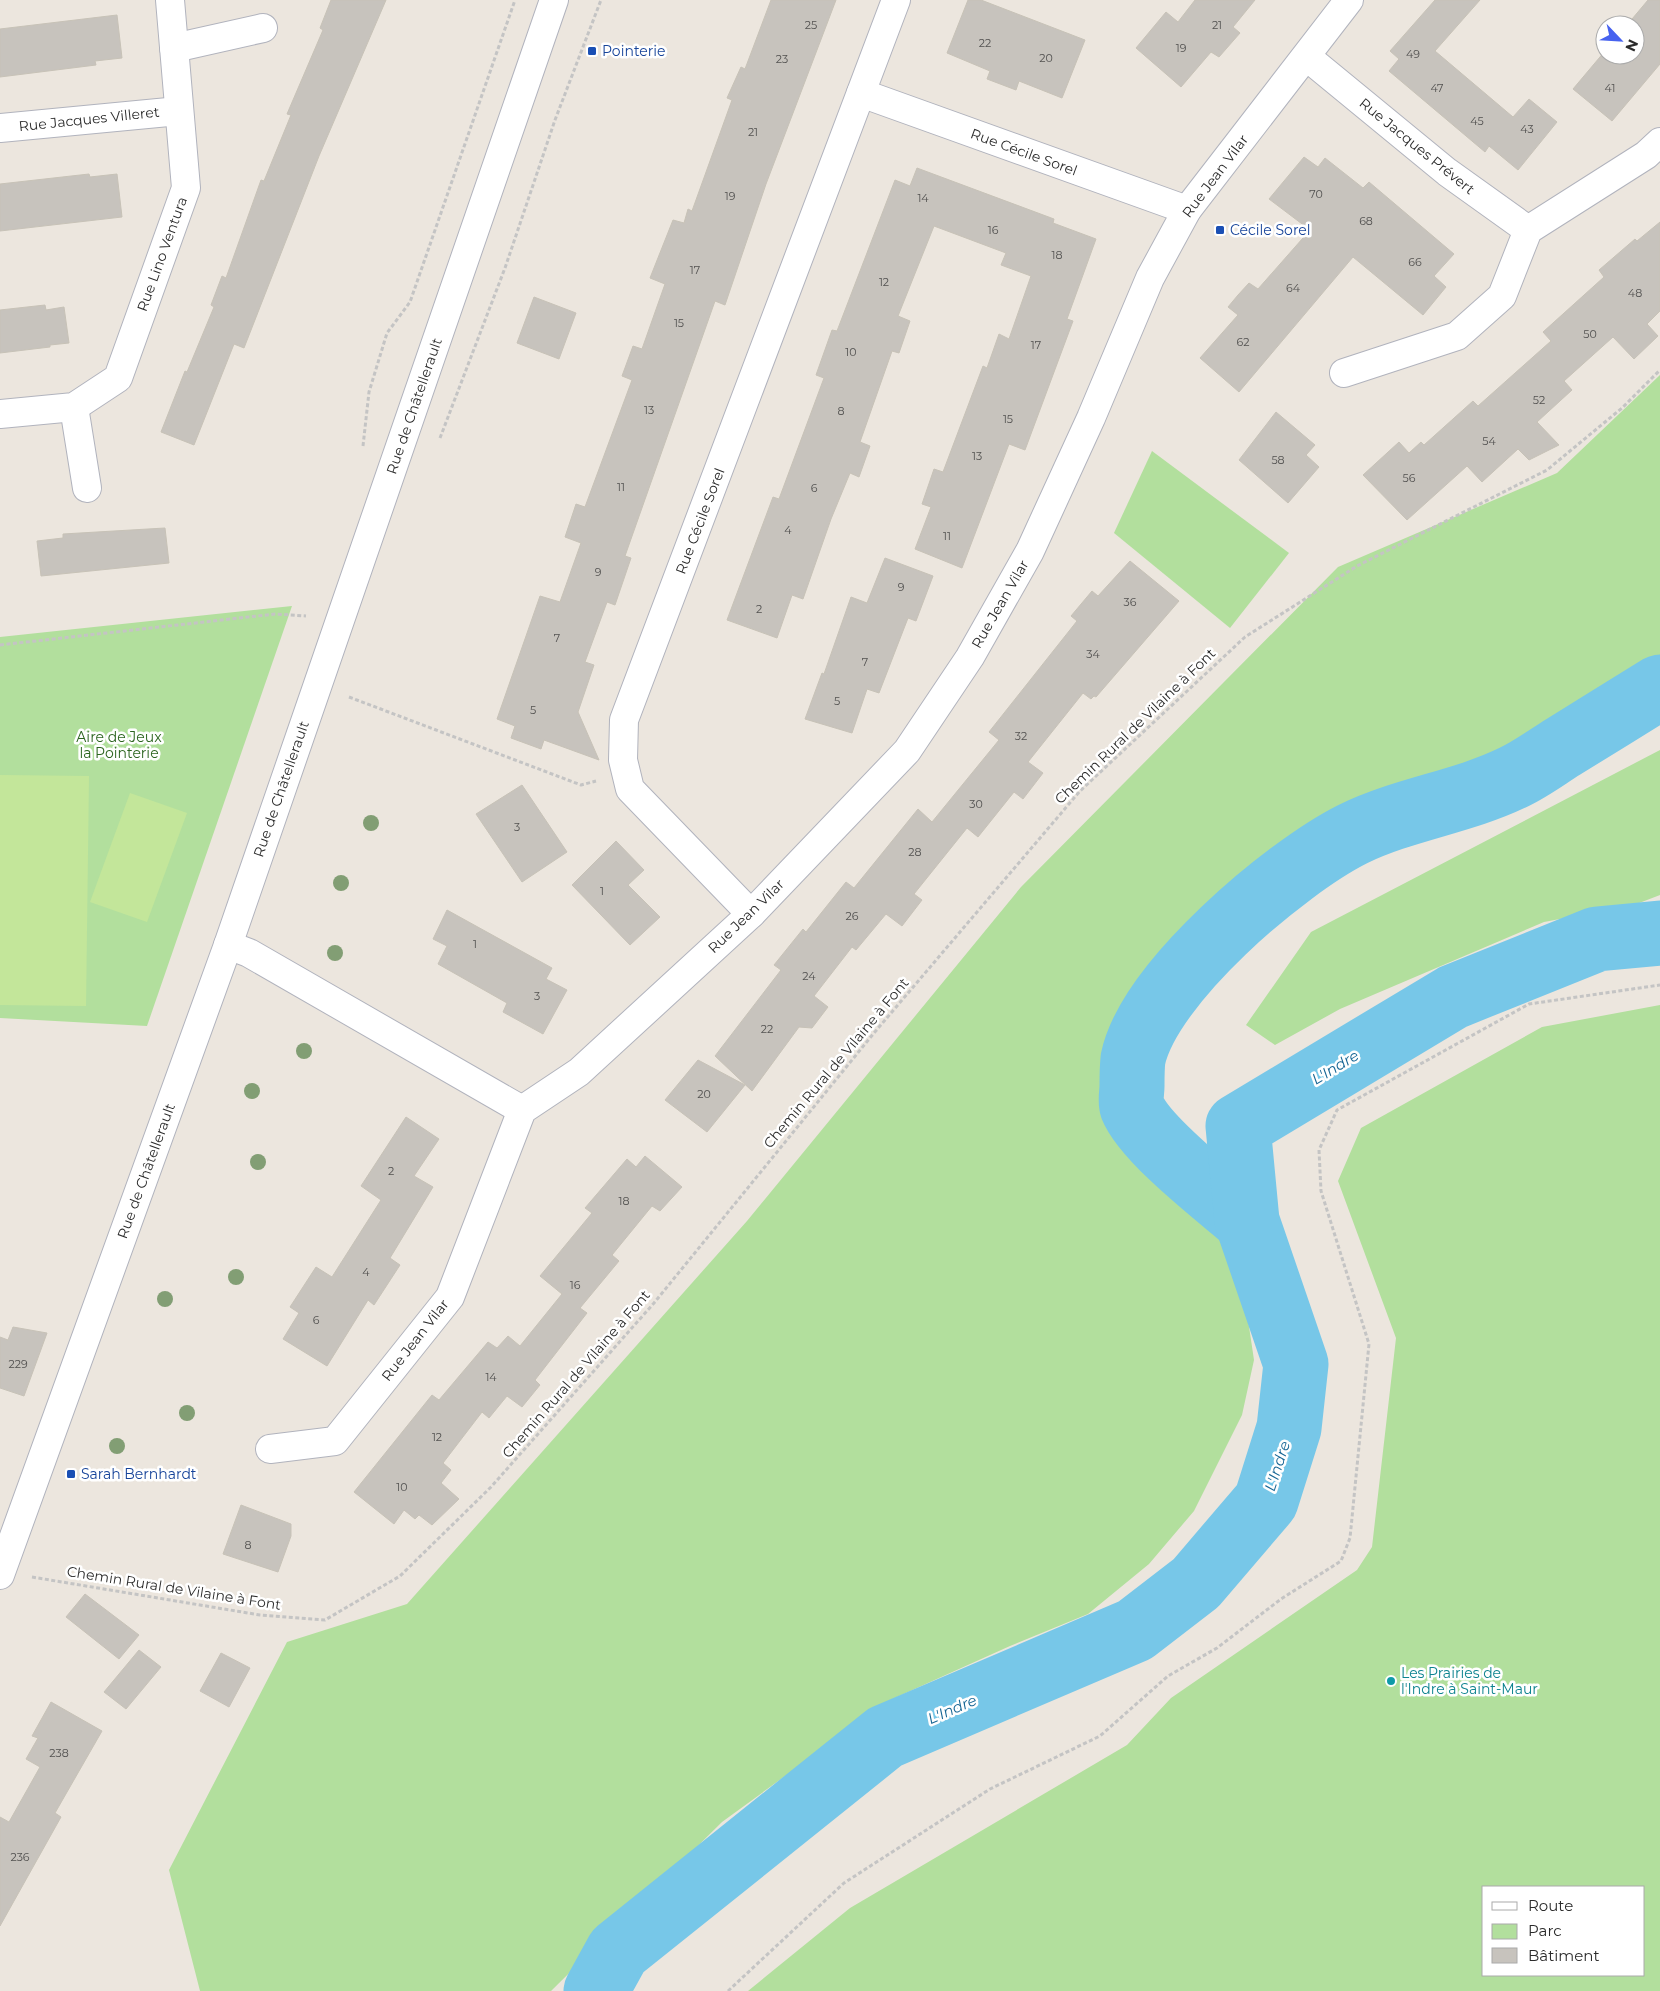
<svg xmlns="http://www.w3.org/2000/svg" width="1660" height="1991" font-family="Montserrat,sans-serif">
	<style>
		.green { fill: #b2df9d; fill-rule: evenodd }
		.pitch { fill: #c3e69a }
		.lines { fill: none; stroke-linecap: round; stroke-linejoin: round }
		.river { stroke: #77c7e8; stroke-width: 65 }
		.building { fill: #c7c3bd; stroke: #c7c2b7 }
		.street-casing { stroke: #b1b3bd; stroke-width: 30 }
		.secondary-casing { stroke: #b1b3bd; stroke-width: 30 }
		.path { stroke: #c4c4c4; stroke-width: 3; stroke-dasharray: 4 2.5; stroke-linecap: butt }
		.street { stroke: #fff; stroke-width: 28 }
		.secondary { stroke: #fff; stroke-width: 28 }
		.tree { fill: #829e74 }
		.transit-dot { fill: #1a4fb4; stroke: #fff; stroke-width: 2 }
		.culture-dot { fill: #0f9aa8; stroke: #fff; stroke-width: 2 }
		.labels { text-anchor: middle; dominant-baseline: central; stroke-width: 5; stroke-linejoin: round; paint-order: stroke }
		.number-label { font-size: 11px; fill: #525150 }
		.transit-label { font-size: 14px; fill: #164399; stroke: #fff; text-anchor: start }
		.street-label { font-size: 14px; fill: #2b2b2b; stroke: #fff }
		.park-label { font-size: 14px; fill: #2b641e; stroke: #fff }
		.culture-label { font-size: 14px; fill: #0d838f; stroke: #fff; text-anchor: start }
		.water-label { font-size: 15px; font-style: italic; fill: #156594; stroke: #fff }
	</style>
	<rect width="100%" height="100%" fill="#ece6de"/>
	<g class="green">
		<path d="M 1660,375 L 1660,663 L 1581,704 L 1463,776 L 1292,849 L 1214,914 L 1157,969 L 1106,1074 L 1121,1122 L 1195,1196 L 1237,1246 L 1254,1360 L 1242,1415 L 1194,1511 L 1149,1564 L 1088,1614 L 1010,1646 L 888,1701 L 722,1822 L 551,1991 L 200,1991 L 169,1870 L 287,1642 L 407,1604 L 747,1221 L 1021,887 L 1338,567 L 1557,473 Z"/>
		<path d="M 1152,451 L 1289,553 L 1230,628 L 1114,533 Z"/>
		<path d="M 292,606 L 147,1026 L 0,1018 L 0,637 Z"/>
		<path d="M 1660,750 L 1660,895 L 1634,905 L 1544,922 L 1340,1009 L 1275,1045 L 1246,1025 L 1311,932 Z"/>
		<path d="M 1660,1005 L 1660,1991 L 748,1991 L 850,1908 L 1127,1745 L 1171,1698 L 1357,1570 L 1372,1547 L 1396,1338 L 1338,1181 L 1361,1128 L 1542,1027 ZM 1484,1887 L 1644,1887 L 1644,1975 L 1484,1975 Z"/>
	</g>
	<g class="pitch">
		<path d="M 0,775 L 89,776 L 86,1006 L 0,1005 Z"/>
		<path d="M 130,793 L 187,813 L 147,922 L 90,902 Z"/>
	</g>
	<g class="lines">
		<g class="river">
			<path d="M 1247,1221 C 1218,1196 1145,1140 1132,1107 C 1130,1101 1132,1092 1132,1086 C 1132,1077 1132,1068 1133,1059 C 1149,983 1285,868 1353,834 C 1404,809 1463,802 1514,777 C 1531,769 1547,757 1563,747 C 1595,727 1628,707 1660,687"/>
			<path d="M 596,1991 L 618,1951 L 885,1737 L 1135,1630 L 1196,1583 L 1266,1501 L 1289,1428 L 1296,1364 L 1247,1221 L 1238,1126 L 1453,997 L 1597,939 L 1660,933"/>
		</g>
	</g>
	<g class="building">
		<path d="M 331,0 L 386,0 L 319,156 L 244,348 L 234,344 L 194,445 L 161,432 L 185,371 L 187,372 L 214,307 L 211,305 L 222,276 L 226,278 L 261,180 L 264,181 L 291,115 L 287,114 L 323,30 L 320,28 Z"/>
		<path d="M 771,0 L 836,0 L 766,184 L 725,305 L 715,301 L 625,556 L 631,558 L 615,605 L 607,602 L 585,662 L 594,665 L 578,712 L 599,760 L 544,740 L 541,749 L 511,738 L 515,726 L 497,719 L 540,596 L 560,602 L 581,543 L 565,537 L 576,504 L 585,507 L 632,380 L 622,376 L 633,346 L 642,349 L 665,284 L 650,278 L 673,220 L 684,223 L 688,209 L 692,211 L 732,100 L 727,98 L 741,67 L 745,69 Z"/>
		<path d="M 968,0 L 981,0 L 1085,40 L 1062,98 L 1019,81 L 1016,90 L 987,79 L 990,71 L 947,53 Z"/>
		<path d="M 1195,0 L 1255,0 L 1233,27 L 1240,33 L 1219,57 L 1211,52 L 1181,87 L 1136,48 L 1166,12 L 1178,22 Z"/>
		<path d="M 1435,0 L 1480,0 L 1435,51 L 1513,117 L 1529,99 L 1557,122 L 1518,170 L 1489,146 L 1485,152 L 1389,71 L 1399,59 L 1390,51 Z"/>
		<path d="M 1648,0 L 1660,0 L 1660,64 L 1612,121 L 1573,89 L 1605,51 L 1605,55 L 1635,55 L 1635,25 L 1627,25 Z"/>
		<path d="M 117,15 L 122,58 L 95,61 L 96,65 L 0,77 L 0,29 Z"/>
		<path d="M 1304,157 L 1318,167 L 1325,158 L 1363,188 L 1369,182 L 1454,254 L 1434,276 L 1446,287 L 1423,315 L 1353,257 L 1239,392 L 1200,358 L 1238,315 L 1228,307 L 1238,295 L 1249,283 L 1258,289 L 1310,230 L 1269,199 Z"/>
		<path d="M 917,168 L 1054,219 L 1053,223 L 1096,239 L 1067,319 L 1073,321 L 1025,450 L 1009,444 L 962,568 L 915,549 L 931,507 L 922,504 L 934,469 L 943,472 L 983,366 L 987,368 L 999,334 L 1009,339 L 1031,276 L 1001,265 L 1006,253 L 934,226 L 898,316 L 910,321 L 899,353 L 892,351 L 860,442 L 870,446 L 859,477 L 850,473 L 831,519 L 803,599 L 792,595 L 777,638 L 727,620 L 773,497 L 779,499 L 824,378 L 816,375 L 832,330 L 837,331 L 895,180 L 910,186 Z"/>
		<path d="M 89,174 L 90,177 L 117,174 L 122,217 L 0,231 L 0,184 Z"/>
		<path d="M 1660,222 L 1660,311 L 1647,324 L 1658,336 L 1634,359 L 1613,337 L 1564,381 L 1572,390 L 1537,422 L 1559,445 L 1529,460 L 1518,449 L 1482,482 L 1467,466 L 1407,520 L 1363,475 L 1399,442 L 1409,453 L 1421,442 L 1424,445 L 1473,401 L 1478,406 L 1551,341 L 1543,332 L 1604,277 L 1599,270 L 1635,239 L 1637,241 Z"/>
		<path d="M 534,297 L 576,313 L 559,359 L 517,343 Z"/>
		<path d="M 45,305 L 46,310 L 64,307 L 69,343 L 50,345 L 50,347 L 0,353 L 0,310 Z"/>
		<path d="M 1276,412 L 1315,445 L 1306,455 L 1319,467 L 1288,503 L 1239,460 Z"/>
		<path d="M 165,528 L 169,563 L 41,576 L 37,541 L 63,538 L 63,534 Z"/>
		<path d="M 885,558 L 933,576 L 916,621 L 908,618 L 879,693 L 867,689 L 852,733 L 805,719 L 822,673 L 824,674 L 851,597 L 867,603 Z"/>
		<path d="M 1130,561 L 1179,601 L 1096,697 L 1094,696 L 1091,699 L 1083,693 L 1028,762 L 1043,773 L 1023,799 L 1014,792 L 978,837 L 967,828 L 914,894 L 922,900 L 902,926 L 886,914 L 856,950 L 852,947 L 814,996 L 828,1007 L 812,1028 L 799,1027 L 752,1091 L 715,1056 L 781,970 L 774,965 L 803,929 L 806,932 L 846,882 L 854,888 L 918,809 L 932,822 L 999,740 L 989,732 L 1077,621 L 1071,616 L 1092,591 L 1098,596 Z"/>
		<path d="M 522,785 L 567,852 L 522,882 L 476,814 Z"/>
		<path d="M 616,841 L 644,870 L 628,885 L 660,917 L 630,945 L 572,885 Z"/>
		<path d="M 447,910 L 552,968 L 546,979 L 567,990 L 543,1034 L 503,1012 L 507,1003 L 438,964 L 447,946 L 433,939 Z"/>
		<path d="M 698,1060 L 745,1085 L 707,1132 L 665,1100 Z"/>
		<path d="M 406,1117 L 439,1139 L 414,1176 L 433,1187 L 390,1258 L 400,1265 L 374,1305 L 368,1300 L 327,1366 L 283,1339 L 299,1313 L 290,1307 L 316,1267 L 332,1277 L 381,1200 L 361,1186 Z"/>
		<path d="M 645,1156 L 682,1187 L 660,1211 L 652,1206 L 612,1255 L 619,1261 L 580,1308 L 587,1313 L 535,1380 L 540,1385 L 522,1407 L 507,1396 L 489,1418 L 482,1412 L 443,1463 L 451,1470 L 441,1483 L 459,1499 L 432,1525 L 419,1515 L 415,1519 L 404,1510 L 394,1524 L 354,1492 L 432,1395 L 439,1400 L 488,1342 L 497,1348 L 508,1336 L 520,1346 L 562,1294 L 540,1276 L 592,1213 L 585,1208 L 627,1159 L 636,1167 Z"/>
		<path d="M 13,1327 L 47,1333 L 24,1396 L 0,1388 L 0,1337 L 8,1340 Z"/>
		<path d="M 241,1505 L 291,1524 L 291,1536 L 278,1572 L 223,1554 Z"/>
		<path d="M 85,1594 L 139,1635 L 119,1659 L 66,1617 Z"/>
		<path d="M 139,1650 L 161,1667 L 126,1709 L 104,1692 Z"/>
		<path d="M 221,1653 L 250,1668 L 229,1707 L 200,1691 Z"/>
		<path d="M 51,1702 L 102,1731 L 55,1813 L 61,1817 L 0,1926 L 0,1817 L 9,1822 L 40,1767 L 26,1759 L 38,1738 L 32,1736 Z"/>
	</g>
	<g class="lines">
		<g class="street-casing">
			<g id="street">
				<path d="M 174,48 L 263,28"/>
				<path d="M 1307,57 L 1447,172 L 1528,230"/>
				<path d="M 861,93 L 1187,210"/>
				<path d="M 0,128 L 179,111"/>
				<path d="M 1344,373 L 1457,336 L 1502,296 L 1528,230 L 1646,155 L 1660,142"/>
				<path d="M 74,407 L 87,488"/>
				<path d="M 0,414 L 74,407 L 118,378 L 186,188 L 170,0"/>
				<path d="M 751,914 L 630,789 L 623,760 L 624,720 L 896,0"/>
				<path d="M 228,945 L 249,953 L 522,1110"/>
				<path d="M 270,1449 L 335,1441 L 450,1297 L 522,1110 L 579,1072 L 751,914 L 907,751 L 970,657 L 1030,551 L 1091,418 L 1150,278 L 1187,210 L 1349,0"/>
			</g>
		</g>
		<g class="secondary-casing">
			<path id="secondary" d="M 0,1575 L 228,945 L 554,0"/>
		</g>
		<g class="path">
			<path d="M 440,438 L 505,268 L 555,120 L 601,0"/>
			<path d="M 363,446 L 369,392 L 387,333 L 410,302 L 515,0"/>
			<path d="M 0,645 L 275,614 L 306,616"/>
			<path d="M 349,697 L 581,785 L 596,781"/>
			<path d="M 32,1577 L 260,1615 L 325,1620 L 400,1576 L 491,1487 L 654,1303 L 874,1033 L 1080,791 L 1245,637 L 1357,566 L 1547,470 L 1622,408 L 1660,370"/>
			<path d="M 728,1991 L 844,1883 L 990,1789 L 1100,1736 L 1168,1676 L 1217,1648 L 1281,1599 L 1341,1561 L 1350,1538 L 1369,1344 L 1321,1191 L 1319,1150 L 1337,1110 L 1529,1004 L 1660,985"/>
		</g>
		<use href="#street" class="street"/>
		<use href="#secondary" class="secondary"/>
	</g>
	<g class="tree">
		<circle cx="371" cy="823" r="8"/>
		<circle cx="341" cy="883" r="8"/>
		<circle cx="335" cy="953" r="8"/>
		<circle cx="304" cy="1051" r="8"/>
		<circle cx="252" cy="1091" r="8"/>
		<circle cx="258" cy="1162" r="8"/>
		<circle cx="236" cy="1277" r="8"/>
		<circle cx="165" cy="1299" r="8"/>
		<circle cx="187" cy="1413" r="8"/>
		<circle cx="117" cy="1446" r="8"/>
	</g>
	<g class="transit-dot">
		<rect x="587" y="46" width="10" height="10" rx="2.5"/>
		<rect x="1215" y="225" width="10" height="10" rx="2.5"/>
		<rect x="66" y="1469" width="10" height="10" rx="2.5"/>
	</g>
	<circle class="culture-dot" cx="1391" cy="1681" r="5"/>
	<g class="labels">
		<g class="number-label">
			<text x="811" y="25">25</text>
			<text x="1217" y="25">21</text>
			<text x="985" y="43">22</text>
			<text x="1181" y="48">19</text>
			<text x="1413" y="54">49</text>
			<text x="1046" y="58">20</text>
			<text x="782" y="59">23</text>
			<text x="1437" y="88">47</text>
			<text x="1610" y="88">41</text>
			<text x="1477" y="121">45</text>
			<text x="1527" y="129">43</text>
			<text x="753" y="132">21</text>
			<text x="1316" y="194">70</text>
			<text x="730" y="196">19</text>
			<text x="923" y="198">14</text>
			<text x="1366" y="221">68</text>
			<text x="993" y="230">16</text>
			<text x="1057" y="255">18</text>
			<text x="1415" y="262">66</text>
			<text x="695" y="270">17</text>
			<text x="884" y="282">12</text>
			<text x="1293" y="288">64</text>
			<text x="1635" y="293">48</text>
			<text x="679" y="323">15</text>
			<text x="1590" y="334">50</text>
			<text x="1243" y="342">62</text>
			<text x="1036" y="345">17</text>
			<text x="851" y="352">10</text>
			<text x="1539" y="400">52</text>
			<text x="649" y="410">13</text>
			<text x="841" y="411">8</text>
			<text x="1008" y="419">15</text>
			<text x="1489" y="441">54</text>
			<text x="977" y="456">13</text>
			<text x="1278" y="460">58</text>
			<text x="1409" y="478">56</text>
			<text x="621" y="487">11</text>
			<text x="814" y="488">6</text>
			<text x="788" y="530">4</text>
			<text x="947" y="536">11</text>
			<text x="598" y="572">9</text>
			<text x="901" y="587">9</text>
			<text x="1130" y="602">36</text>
			<text x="759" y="609">2</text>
			<text x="557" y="638">7</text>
			<text x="1093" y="654">34</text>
			<text x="865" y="662">7</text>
			<text x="837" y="701">5</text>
			<text x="533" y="710">5</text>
			<text x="1021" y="736">32</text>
			<text x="976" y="804">30</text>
			<text x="517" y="827">3</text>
			<text x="915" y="852">28</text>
			<text x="602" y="891">1</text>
			<text x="852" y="916">26</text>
			<text x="475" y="944">1</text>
			<text x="809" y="976">24</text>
			<text x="537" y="996">3</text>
			<text x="767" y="1029">22</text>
			<text x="704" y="1094">20</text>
			<text x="391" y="1171">2</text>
			<text x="624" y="1201">18</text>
			<text x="366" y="1272">4</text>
			<text x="575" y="1285">16</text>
			<text x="316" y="1320">6</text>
			<text x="18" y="1364">229</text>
			<text x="491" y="1377">14</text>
			<text x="437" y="1437">12</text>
			<text x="402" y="1487">10</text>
			<text x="248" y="1545">8</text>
			<text x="59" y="1753">238</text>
			<text x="20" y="1857">236</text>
		</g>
		<g class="transit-label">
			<text x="602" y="51">Pointerie</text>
			<text x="1230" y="230">Cécile Sorel</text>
			<text x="81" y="1474">Sarah Bernhardt</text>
		</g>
		<g class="street-label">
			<text transform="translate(89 119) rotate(-6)">Rue Jacques Villeret</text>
			<text transform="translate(1417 146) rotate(39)">Rue Jacques Prévert</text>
			<text transform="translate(1024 152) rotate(20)">Rue Cécile Sorel</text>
			<text transform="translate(1215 176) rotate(-53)">Rue Jean Vilar</text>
			<text transform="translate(162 254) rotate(-70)">Rue Lino Ventura</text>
			<text transform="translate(414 406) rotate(-71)">Rue de Châtellerault</text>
			<text transform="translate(700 521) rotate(-69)">Rue Cécile Sorel</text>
			<text transform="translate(1000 604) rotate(-60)">Rue Jean Vilar</text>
			<text transform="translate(1135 726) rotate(-44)">Chemin Rural de Vilaine à Font</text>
			<text transform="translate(281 789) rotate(-71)">Rue de Châtellerault</text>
			<text transform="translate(746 916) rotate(-44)">Rue Jean Vilar</text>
			<text transform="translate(836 1063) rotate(-50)">Chemin Rural de Vilaine à Font</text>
			<text transform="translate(146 1171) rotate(-70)">Rue de Châtellerault</text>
			<text transform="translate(415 1340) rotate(-52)">Rue Jean Vilar</text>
			<text transform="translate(576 1374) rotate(-49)">Chemin Rural de Vilaine à Font</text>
			<text transform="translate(174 1588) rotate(9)">Chemin Rural de Vilaine à Font</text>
		</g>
		<g class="park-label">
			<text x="119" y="737">Aire de Jeux<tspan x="119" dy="16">la Pointerie</tspan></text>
		</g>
		<g class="culture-label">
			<text x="1401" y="1673">Les Prairies de<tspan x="1401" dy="16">l'Indre à Saint-Maur</tspan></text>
		</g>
		<g class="water-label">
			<text transform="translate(1335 1067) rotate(-31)">L'Indre</text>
			<text transform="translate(1277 1466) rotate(-72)">L'Indre</text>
			<text transform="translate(952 1709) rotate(-23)">L'Indre</text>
		</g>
	</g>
	<rect x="1482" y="1886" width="162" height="90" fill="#ffffff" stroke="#aaaaaa"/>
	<rect x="1492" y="1902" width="25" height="8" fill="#ffffff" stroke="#aaaaaa"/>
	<text x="1528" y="1911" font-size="15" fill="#2b2b2b">Route</text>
	<rect x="1492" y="1924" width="25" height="15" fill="#b2df9d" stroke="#aaaaaa"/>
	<text x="1528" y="1936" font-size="15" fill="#2b2b2b">Parc</text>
	<rect x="1492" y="1948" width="25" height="15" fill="#c7c3bd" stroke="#aaaaaa"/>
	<text x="1528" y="1961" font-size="15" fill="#2b2b2b">Bâtiment</text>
	<g transform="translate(1620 40) rotate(115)"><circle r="24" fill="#ffffff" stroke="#aaaaaa"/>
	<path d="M0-4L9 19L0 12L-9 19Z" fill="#4762ef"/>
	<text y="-8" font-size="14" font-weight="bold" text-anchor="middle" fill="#2b2b2b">N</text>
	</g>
</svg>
